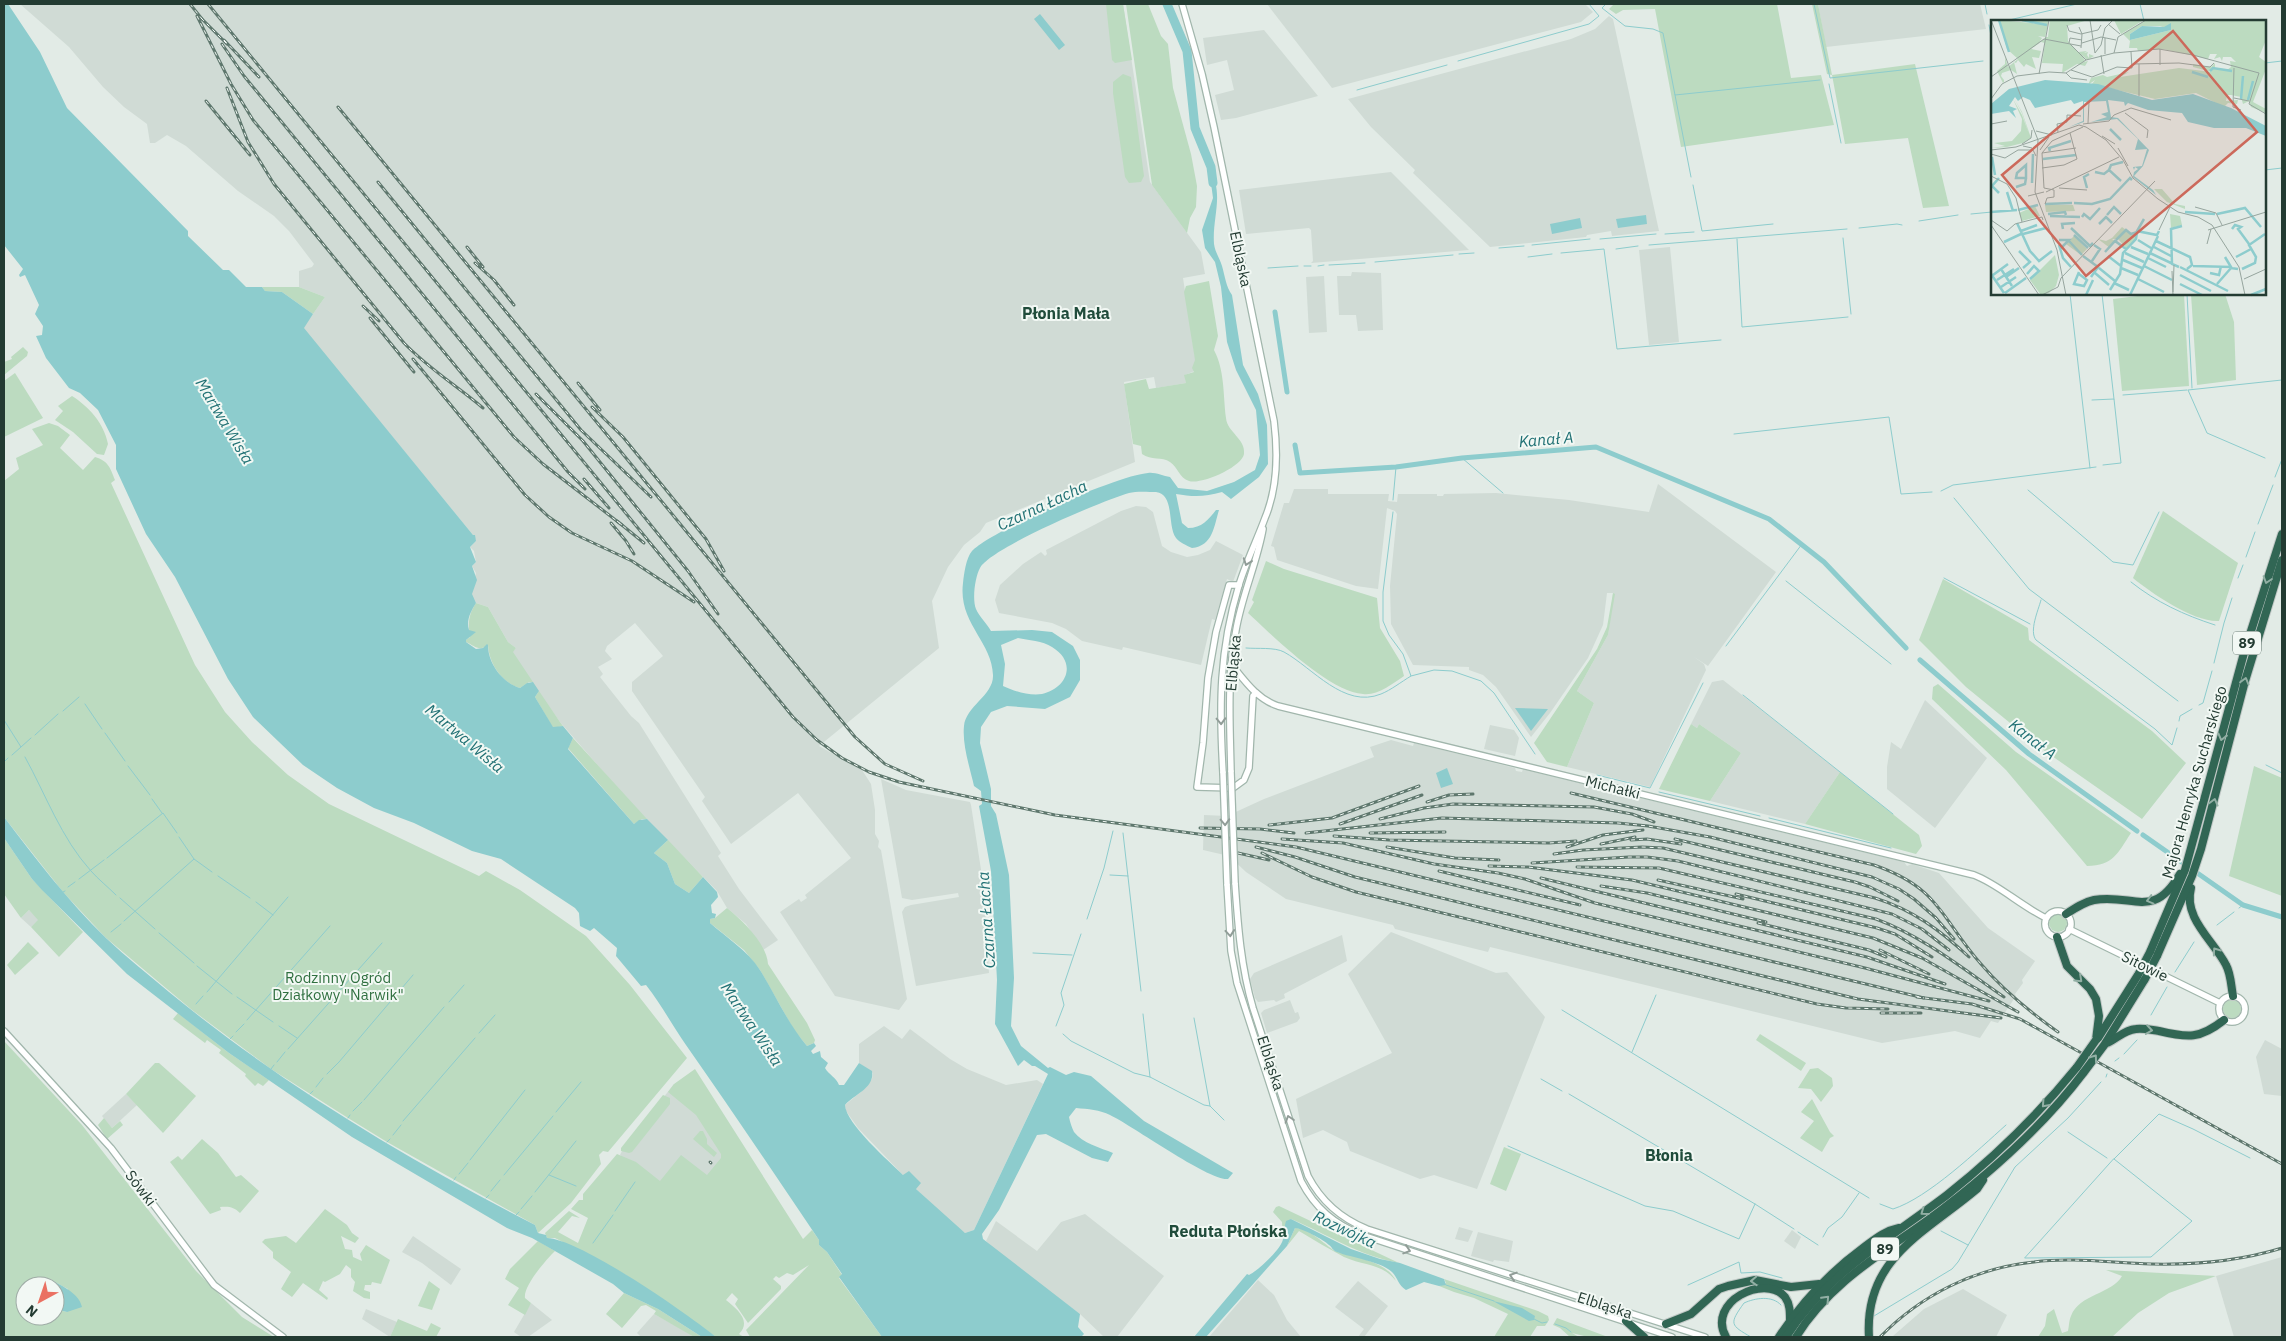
<svg xmlns="http://www.w3.org/2000/svg" width="2286" height="1341" font-family="'IBM Plex Sans',sans-serif">
	<style>
		.built { fill: #d0dbd5 }
		.green { fill: #bcdbc0; fill-rule: evenodd }
		.water { fill: #8dcccd; fill-rule: evenodd }
		.lines { fill: none; stroke-linecap: round; stroke-linejoin: round }
		.stream { stroke: #8dcccd; stroke-width: 1 }
		.canal { stroke: #8dcccd; stroke-width: 5 }
		.river { stroke: #8dcccd; stroke-width: 9 }
		.secondary-casing { stroke: #a1b6ac; stroke-width: 8 }
		.highway-casing { stroke: #c1c8c6; stroke-width: 10 }
		.secondary { stroke: #fff; stroke-width: 5.5 }
		.highway { stroke: #316654; stroke-width: 8 }
		.rail-casing { stroke: #5e776d; stroke-width: 3 }
		.rail { stroke: #f2f8f4; stroke-width: 1; stroke-dasharray: 4; stroke-linecap: butt }
		.secondary-bridge-casing { stroke: #a1b6ac; stroke-width: 8; stroke-linecap: butt }
		.highway-bridge-casing { stroke: #c1c8c6; stroke-width: 10; stroke-linecap: butt }
		.secondary-bridge { stroke: #fff; stroke-width: 5.5 }
		.highway-bridge { stroke: #316654; stroke-width: 8 }
		.oneway { stroke: #919d98 }
		.oneway2 { stroke: #92afa4 }
		.labels { text-anchor: middle; dominant-baseline: central; stroke-width: 4; stroke-linejoin: round; paint-order: stroke }
		.shield { fill: #f2f8f4; stroke: #61746c; stroke-width: 1 }
		.shield-label { font-size: 14px; font-weight: bold; fill: #233b32 }
		.street-label { font-size: 15px; fill: #233b32; stroke: #f2f8f4 }
		.park-label { font-size: 15px; fill: #307040; stroke: #f2f8f4 }
		.neighbourhood-label { font-size: 16px; font-weight: bold; fill: #204c3b; stroke: #f2f8f4 }
		.water-label { font-size: 16px; font-style: italic; fill: #217174; stroke: #f2f8f4 }
		.inset-river { fill: none; stroke: #8dcccd; stroke-width: 2.5 }
		.inset-road { fill: none; stroke: #96a59e; stroke-width: 1 }
		.view { fill: #cc695b; fill-opacity: 0.15; stroke: #cc695b; stroke-width: 2.5 }
		.inset-edge { fill: none; stroke: #233b32; stroke-width: 2.5 }
	</style>
	<rect width="100%" height="100%" fill="#e2ebe6"/>
	<g class="built">
		<path d="M 20,4 L 1123,4 L 1150,182 L 1201,252 L 1205,274 L 1183,278 L 1197,370 L 1185,375 L 1186,383 L 1156,388 L 1154,377 L 1124,382 L 1135,462 L 986,523 L 980,532 L 964,545 L 948,567 L 932,601 L 939,648 L 819,746 L 862,770 L 871,784 L 875,810 L 875,834 L 879,841 L 878,847 L 881,850 L 907,999 L 899,1010 L 835,996 L 780,912 L 799,899 L 801,902 L 807,898 L 805,895 L 851,858 L 798,793 L 731,844 L 702,801 L 705,797 L 632,691 L 632,682 L 663,656 L 635,623 L 607,646 L 605,651 L 612,659 L 598,667 L 603,674 L 600,677 L 631,716 L 639,723 L 721,853 L 718,856 L 739,889 L 778,940 L 763,950 L 746,924 L 727,908 L 717,891 L 629,801 L 560,722 L 525,673 L 512,652 L 516,648 L 508,642 L 488,607 L 476,603 L 471,594 L 476,573 L 472,566 L 476,562 L 474,551 L 470,547 L 476,541 L 473,535 L 303,328 L 325,297 L 299,287 L 299,271 L 312,267 L 314,264 L 289,231 L 274,216 L 238,191 L 186,146 L 167,135 L 155,143 L 150,143 L 147,124 L 124,107 L 103,87 L 69,47 Z"/>
		<path d="M 1267,4 L 1585,4 L 1593,12 L 1581,22 L 1332,88 Z"/>
		<path d="M 1818,4 L 1980,4 L 1986,29 L 1826,47 Z"/>
		<path d="M 1609,16 L 1613,19 L 1659,231 L 1612,236 L 1611,231 L 1587,235 L 1586,237 L 1490,247 L 1413,173 L 1415,170 L 1371,127 L 1348,99 L 1571,39 L 1595,29 Z"/>
		<path d="M 1264,30 L 1318,96 L 1236,118 L 1221,120 L 1215,95 L 1234,90 L 1227,60 L 1207,65 L 1203,38 Z"/>
		<path d="M 1391,172 L 1469,250 L 1311,263 L 1313,261 L 1311,230 L 1309,228 L 1246,234 L 1239,190 Z"/>
		<path d="M 1670,247 L 1679,342 L 1649,345 L 1639,250 Z"/>
		<path d="M 1352,272 L 1381,273 L 1383,330 L 1358,331 L 1356,315 L 1339,315 L 1337,276 L 1351,276 Z"/>
		<path d="M 1324,276 L 1327,332 L 1309,333 L 1306,277 Z"/>
		<path d="M 1658,484 L 1776,572 L 1708,666 L 1694,657 L 1704,664 L 1706,670 L 1650,787 L 1567,767 L 1594,703 L 1577,691 L 1608,635 L 1613,593 L 1607,593 L 1603,625 L 1588,658 L 1550,713 L 1531,737 L 1496,687 L 1483,675 L 1469,670 L 1469,667 L 1413,665 L 1391,624 L 1390,586 L 1397,514 L 1395,511 L 1387,508 L 1378,589 L 1356,586 L 1277,560 L 1274,547 L 1271,546 L 1284,503 L 1289,503 L 1294,489 L 1328,489 L 1328,494 L 1389,494 L 1388,501 L 1397,502 L 1398,494 L 1437,494 L 1437,496 L 1443,496 L 1444,494 L 1496,493 L 1569,500 L 1649,512 Z"/>
		<path d="M 1136,506 L 1146,507 L 1153,512 L 1162,546 L 1171,552 L 1187,557 L 1198,555 L 1210,550 L 1216,541 L 1243,555 L 1233,582 L 1227,579 L 1215,620 L 1212,619 L 1201,665 L 1123,647 L 1122,650 L 1082,641 L 1066,629 L 1052,623 L 999,613 L 995,600 L 1000,585 L 1023,564 L 1041,552 L 1045,556 L 1047,554 L 1046,550 L 1121,511 Z"/>
		<path d="M 1723,680 L 1840,772 L 1805,824 L 1710,801 L 1741,753 L 1699,724 L 1697,728 L 1691,724 L 1712,682 Z"/>
		<path d="M 1925,700 L 1987,758 L 1935,828 L 1887,789 L 1887,767 L 1891,742 L 1901,749 Z"/>
		<path d="M 1490,725 L 1514,730 L 1519,738 L 1515,756 L 1484,749 Z"/>
		<path d="M 1391,740 L 1413,746 L 1414,743 L 1515,768 L 1516,771 L 1522,772 L 1523,769 L 1904,862 L 1907,866 L 1912,864 L 1939,873 L 1988,928 L 2035,961 L 2022,980 L 2023,983 L 2015,994 L 2016,996 L 1998,1023 L 1991,1021 L 1980,1038 L 1955,1031 L 1882,1043 L 1490,947 L 1488,952 L 1395,929 L 1393,925 L 1286,899 L 1246,872 L 1229,856 L 1203,850 L 1204,815 L 1227,816 L 1264,799 L 1374,757 L 1370,747 Z"/>
		<path d="M 881,779 L 906,790 L 970,802 L 971,805 L 984,889 L 989,973 L 916,986 L 902,912 L 905,907 L 911,905 L 959,897 L 958,893 L 912,900 L 902,898 Z"/>
		<path d="M 29,910 L 39,920 L 31,927 L 21,918 Z"/>
		<path d="M 1391,932 L 1496,973 L 1507,972 L 1545,1017 L 1477,1189 L 1434,1175 L 1420,1179 L 1350,1151 L 1347,1142 L 1323,1130 L 1303,1138 L 1296,1099 L 1392,1053 L 1348,974 Z"/>
		<path d="M 1342,935 L 1347,961 L 1284,994 L 1285,998 L 1276,1002 L 1274,1000 L 1258,1002 L 1255,998 L 1250,979 L 1254,973 Z"/>
		<path d="M 1290,1000 L 1295,1013 L 1298,1012 L 1300,1018 L 1297,1022 L 1267,1033 L 1261,1013 L 1264,1010 Z"/>
		<path d="M 884,1026 L 902,1039 L 910,1029 L 950,1059 L 967,1069 L 1006,1085 L 1037,1080 L 1043,1084 L 974,1230 L 965,1233 L 956,1227 L 915,1188 L 920,1183 L 904,1176 L 858,1128 L 846,1111 L 845,1105 L 862,1091 L 872,1079 L 873,1073 L 859,1063 L 859,1044 Z"/>
		<path d="M 2265,1040 L 2282,1049 L 2282,1096 L 2264,1094 L 2256,1057 Z"/>
		<path d="M 674,1084 L 733,1156 L 687,1215 L 620,1155 L 623,1149 Z"/>
		<path d="M 126,1094 L 137,1105 L 112,1128 L 102,1116 Z"/>
		<path d="M 1085,1214 L 1164,1276 L 1117,1337 L 1104,1337 L 1080,1314 L 999,1254 L 986,1241 L 996,1221 L 1037,1251 L 1061,1222 Z"/>
		<path d="M 1459,1227 L 1473,1231 L 1468,1242 L 1455,1239 Z"/>
		<path d="M 1792,1230 L 1801,1237 L 1795,1249 L 1784,1241 Z"/>
		<path d="M 1478,1232 L 1513,1241 L 1509,1262 L 1494,1260 L 1493,1262 L 1471,1256 Z"/>
		<path d="M 413,1236 L 461,1269 L 451,1285 L 422,1263 L 402,1252 Z"/>
		<path d="M 2282,1257 L 2282,1337 L 2234,1337 L 2216,1276 Z"/>
		<path d="M 1258,1280 L 1274,1295 L 1287,1320 L 1301,1337 L 1209,1337 Z"/>
		<path d="M 1358,1281 L 1388,1306 L 1364,1337 L 1358,1337 L 1364,1329 L 1335,1307 Z"/>
		<path d="M 1963,1289 L 2007,1315 L 1996,1337 L 1893,1336 L 1924,1309 Z"/>
		<path d="M 531,1303 L 552,1320 L 528,1337 L 521,1337 L 514,1332 Z"/>
		<path d="M 366,1309 L 397,1322 L 390,1337 L 362,1319 Z"/>
		<path d="M 654,1314 L 683,1330 L 694,1337 L 641,1337 L 637,1333 Z"/>
	</g>
	<g class="green">
		<path d="M 1106,4 L 1123,4 L 1132,60 L 1115,63 L 1112,60 Z"/>
		<path d="M 1126,4 L 1148,4 L 1161,36 L 1168,44 L 1173,88 L 1191,154 L 1197,186 L 1196,207 L 1190,218 L 1187,233 L 1152,185 Z"/>
		<path d="M 1614,4 L 1777,4 L 1791,78 L 1821,75 L 1834,125 L 1681,147 L 1655,9 L 1623,10 L 1616,14 L 1609,9 Z"/>
		<path d="M 1812,4 L 1818,4 L 1832,75 L 1915,64 L 1949,206 L 1923,208 L 1908,138 L 1845,144 L 1832,75 L 1827,74 Z"/>
		<path d="M 1123,74 L 1131,77 L 1144,176 L 1141,182 L 1129,183 L 1125,177 L 1113,93 L 1113,82 Z"/>
		<path d="M 1209,281 L 1218,336 L 1214,350 C 1225,371 1223,395 1226,418 C 1227,432 1246,439 1244,454 C 1242,467 1201,485 1189,481 C 1179,478 1178,467 1170,462 C 1162,456 1151,461 1142,454 L 1141,446 L 1133,444 L 1124,384 L 1146,379 L 1149,389 L 1186,383 L 1184,375 L 1194,372 L 1192,368 L 1195,360 L 1184,292 L 1186,286 Z"/>
		<path d="M 262,287 L 299,287 L 325,297 L 313,314 L 282,292 L 265,291 Z"/>
		<path d="M 2154,294 L 2184,294 L 2189,386 L 2122,391 L 2113,299 Z"/>
		<path d="M 2191,294 L 2225,294 L 2234,322 L 2236,380 L 2197,385 Z"/>
		<path d="M 23,347 L 28,352 L 27,356 L 4,375 L 4,362 L 12,359 L 11,357 Z"/>
		<path d="M 15,373 L 43,418 L 4,437 L 4,381 Z"/>
		<path d="M 72,396 C 89,407 104,423 108,444 L 104,455 L 97,454 L 73,432 L 55,420 L 63,411 L 58,406 Z"/>
		<path d="M 49,423 L 58,426 L 70,435 L 60,448 L 83,470 L 95,457 C 108,461 110,467 115,480 L 111,483 L 195,665 L 225,712 L 252,742 L 288,775 L 329,804 L 479,876 L 486,871 L 520,890 L 586,936 L 630,985 L 687,1058 L 608,1152 L 603,1151 L 599,1155 L 601,1164 L 571,1203 L 538,1233 L 535,1225 L 387,1142 L 348,1118 L 271,1069 L 192,1010 L 105,937 L 63,892 L 4,817 L 4,481 L 19,469 L 16,458 L 43,445 L 32,429 Z"/>
		<path d="M 2163,511 L 2238,563 L 2219,621 C 2195,623 2151,593 2133,578 Z"/>
		<path d="M 1266,561 L 1284,569 L 1377,598 L 1380,628 L 1400,661 L 1404,676 C 1392,684 1377,696 1363,694 C 1329,692 1273,636 1248,613 L 1254,602 L 1252,600 Z"/>
		<path d="M 1943,579 L 2028,628 L 2029,640 L 2152,731 L 2186,763 L 2142,819 L 2042,749 L 1966,687 L 1919,640 Z"/>
		<path d="M 1613,593 L 1615,594 L 1608,635 L 1577,691 L 1594,703 L 1567,767 L 1547,762 L 1534,743 L 1597,649 L 1607,627 Z"/>
		<path d="M 476,603 L 488,607 L 508,642 L 516,648 L 513,652 L 533,682 L 529,682 L 520,688 C 502,683 489,664 488,645 C 479,652 475,646 466,642 L 466,640 L 470,637 C 468,624 468,615 476,603 Z"/>
		<path d="M 1938,684 L 2016,752 L 2131,833 C 2117,854 2114,865 2087,866 L 2006,770 L 1932,699 L 1933,687 Z"/>
		<path d="M 539,691 L 560,722 L 563,726 L 553,728 L 535,697 Z"/>
		<path d="M 1691,724 L 1697,728 L 1699,724 L 1741,753 L 1710,801 L 1659,789 Z"/>
		<path d="M 573,738 L 647,819 L 642,819 L 634,824 L 568,748 Z"/>
		<path d="M 2254,766 L 2282,778 L 2282,896 L 2229,876 Z"/>
		<path d="M 1840,772 L 1919,835 L 1922,846 L 1916,854 L 1805,824 Z"/>
		<path d="M 4,838 L 32,879 L 83,932 L 59,957 L 31,927 L 38,920 L 29,910 L 21,918 L 4,894 Z"/>
		<path d="M 668,840 L 703,877 L 689,893 L 675,884 L 667,863 L 654,853 Z"/>
		<path d="M 727,908 C 742,920 767,944 768,964 L 807,1023 L 815,1040 L 814,1043 L 807,1046 L 794,1030 L 760,970 L 744,950 L 710,923 L 710,919 L 715,918 Z"/>
		<circle cx="2058" cy="923" r="9"/>
		<path d="M 28,942 L 39,953 L 15,975 L 7,965 Z"/>
		<circle cx="2232" cy="1009" r="9"/>
		<path d="M 178,1013 L 229,1053 L 269,1080 L 263,1086 L 258,1083 L 255,1086 L 245,1076 L 246,1074 L 219,1053 L 221,1050 L 207,1040 L 205,1043 L 173,1019 Z"/>
		<path d="M 1760,1034 L 1806,1063 L 1801,1071 L 1756,1040 Z"/>
		<path d="M 4,1041 L 82,1125 L 196,1271 L 242,1317 L 274,1337 L 4,1337 ZM 51,1280 L 68,1289 L 67,1312 L 55,1309 L 55,1316 L 25,1316 L 25,1286 L 37,1286 L 41,1281 Z"/>
		<path d="M 155,1063 L 159,1063 L 196,1096 L 163,1133 L 126,1094 Z"/>
		<path d="M 1818,1068 L 1832,1078 L 1833,1086 L 1821,1102 L 1811,1089 L 1798,1088 L 1810,1069 Z"/>
		<path d="M 695,1069 L 803,1239 L 812,1230 L 819,1240 L 819,1245 L 827,1252 L 842,1275 L 839,1278 L 882,1337 L 750,1337 L 746,1330 L 809,1265 L 793,1275 L 787,1273 L 779,1278 L 776,1276 L 773,1279 L 781,1286 L 781,1289 L 748,1323 L 735,1304 L 738,1299 L 732,1293 L 726,1300 C 737,1309 752,1321 739,1334 L 744,1337 L 716,1337 L 626,1275 L 555,1238 L 547,1238 L 545,1233 L 569,1211 L 580,1218 L 572,1216 L 558,1232 L 578,1243 L 588,1218 L 571,1209 L 579,1200 L 583,1200 L 583,1194 L 617,1154 L 636,1162 L 660,1181 L 681,1155 L 707,1175 L 721,1158 L 721,1154 L 696,1115 L 668,1092 L 674,1084 Z"/>
		<path d="M 663,1095 L 670,1098 L 670,1104 L 632,1152 L 629,1153 L 621,1151 L 621,1148 Z"/>
		<path d="M 1812,1099 L 1830,1132 L 1834,1136 L 1830,1138 L 1822,1152 L 1800,1138 L 1814,1121 L 1801,1112 Z"/>
		<path d="M 104,1118 L 112,1128 L 120,1121 L 123,1125 L 107,1139 L 98,1125 Z"/>
		<path d="M 700,1131 L 703,1131 L 707,1139 L 707,1144 L 717,1153 L 714,1157 L 693,1139 Z"/>
		<path d="M 202,1139 L 218,1153 L 236,1177 L 241,1175 L 259,1191 L 240,1213 C 234,1207 229,1206 220,1207 L 221,1210 L 210,1214 L 170,1162 L 178,1156 L 182,1160 Z"/>
		<path d="M 1504,1147 L 1521,1154 L 1506,1191 L 1490,1184 Z"/>
		<path d="M 1279,1206 L 1399,1263 C 1357,1255 1329,1235 1291,1219 L 1284,1229 L 1285,1238 L 1283,1239 L 1282,1222 L 1273,1212 L 1276,1207 Z"/>
		<path d="M 325,1209 L 347,1225 L 352,1233 L 359,1238 L 355,1243 L 341,1236 L 345,1249 L 352,1250 L 353,1257 L 362,1261 L 360,1254 L 366,1245 L 390,1260 L 381,1284 L 372,1282 L 371,1285 L 365,1285 L 364,1290 L 370,1292 L 370,1299 L 364,1298 L 353,1291 L 355,1282 L 351,1277 L 351,1269 L 346,1265 L 340,1274 L 325,1282 L 323,1281 L 319,1290 L 328,1298 L 327,1300 L 303,1283 L 292,1297 L 281,1289 L 291,1272 L 273,1258 L 273,1252 L 262,1242 L 265,1239 L 286,1236 L 296,1243 Z"/>
		<path d="M 1295,1228 C 1308,1227 1324,1244 1335,1251 C 1338,1253 1342,1252 1346,1254 C 1364,1259 1388,1264 1396,1281 C 1382,1263 1364,1266 1344,1257 C 1329,1249 1314,1240 1299,1231 L 1287,1246 Z"/>
		<path d="M 538,1241 L 555,1251 C 546,1260 523,1286 525,1298 L 531,1303 L 525,1315 L 508,1305 L 519,1288 L 505,1279 L 510,1269 Z"/>
		<path d="M 2106,1270 L 2216,1276 L 2169,1293 L 2138,1313 L 2112,1337 L 2038,1337 L 2045,1326 L 2047,1314 L 2054,1309 L 2062,1333 L 2068,1331 C 2069,1327 2069,1320 2071,1316 C 2079,1294 2112,1294 2122,1276 Z"/>
		<path d="M 1444,1279 L 1538,1311 L 1548,1316 L 1549,1320 L 1545,1326 L 1537,1326 L 1530,1337 L 1494,1337 L 1508,1314 L 1474,1298 L 1454,1292 L 1439,1286 L 1446,1283 Z"/>
		<path d="M 429,1281 L 440,1289 L 432,1310 L 418,1306 Z"/>
		<path d="M 624,1293 L 658,1309 L 702,1337 L 694,1337 L 654,1314 L 656,1311 L 646,1305 L 641,1306 L 622,1328 L 606,1314 Z"/>
		<path d="M 1557,1318 L 1608,1337 L 1588,1337 L 1572,1333 L 1579,1337 L 1570,1337 L 1560,1328 L 1553,1325 Z"/>
		<path d="M 398,1319 L 427,1331 L 431,1323 L 441,1328 L 436,1337 L 390,1337 Z"/>
	</g>
	<g class="water">
		<path d="M 4,4 L 8,4 L 40,52 L 67,108 L 188,231 L 188,236 L 223,270 L 229,270 L 246,287 L 262,287 L 265,291 L 282,292 L 313,314 L 304,328 L 473,535 L 475,535 L 476,541 L 470,547 L 476,562 L 472,566 L 477,580 L 472,594 L 476,603 C 471,611 466,620 469,630 L 476,632 L 466,640 L 466,642 L 476,649 L 483,648 L 487,644 L 488,645 C 488,664 503,683 520,688 L 527,683 L 533,682 L 539,691 L 535,697 L 553,727 L 563,726 L 573,738 L 568,749 L 634,824 L 639,820 L 647,819 L 668,840 L 654,853 L 667,863 L 675,884 L 689,893 L 703,877 L 717,892 L 718,897 L 711,905 L 712,913 L 716,914 L 715,918 L 710,919 L 710,923 C 727,938 747,950 760,970 C 776,996 787,1022 807,1046 L 814,1043 L 816,1046 L 811,1051 L 813,1054 L 820,1051 L 821,1057 L 828,1063 L 825,1068 C 829,1075 836,1077 839,1085 L 844,1085 L 859,1063 L 872,1071 C 875,1088 855,1094 845,1105 C 846,1124 889,1161 903,1175 L 909,1171 L 921,1183 L 916,1189 L 965,1233 L 974,1230 L 1048,1074 L 1035,1066 L 1032,1066 L 1024,1060 L 1018,1066 L 995,1024 L 997,980 L 991,871 L 979,806 L 982,804 L 981,791 L 974,786 C 970,768 962,745 964,726 C 966,706 994,695 993,675 C 992,641 958,623 963,583 C 964,574 966,558 972,551 C 992,530 1119,475 1148,473 C 1155,472 1163,476 1170,477 L 1178,488 L 1207,491 L 1234,482 L 1255,470 L 1260,455 L 1256,410 L 1236,370 L 1227,342 L 1221,287 L 1215,262 L 1205,248 L 1202,230 L 1213,198 L 1209,168 C 1225,194 1212,216 1214,244 C 1215,252 1220,259 1222,266 C 1225,276 1226,287 1232,295 L 1243,365 L 1258,394 L 1267,425 L 1268,464 L 1259,477 L 1231,499 L 1222,492 C 1205,497 1193,497 1176,494 L 1182,523 L 1188,528 C 1202,528 1208,520 1216,510 L 1219,510 C 1214,526 1213,546 1192,548 C 1186,545 1180,543 1176,538 C 1167,526 1175,494 1156,492 C 1149,492 1136,491 1129,493 C 1104,500 990,548 980,568 C 975,577 972,599 976,609 C 979,616 987,624 991,631 L 1032,630 L 1052,632 L 1073,646 L 1080,660 L 1080,680 L 1070,697 L 1045,709 L 1007,706 L 991,712 L 981,727 L 980,743 L 991,789 L 991,806 L 996,814 L 1009,875 L 1014,978 L 1011,1026 L 1021,1046 L 1048,1068 L 1050,1067 L 1066,1075 L 1074,1072 L 1091,1076 L 1144,1121 L 1233,1173 L 1228,1179 C 1209,1181 1133,1126 1110,1115 C 1100,1110 1088,1109 1076,1108 L 1069,1117 C 1070,1122 1072,1128 1074,1132 C 1082,1143 1101,1148 1113,1153 L 1108,1162 L 1092,1158 L 1046,1134 L 1037,1135 L 999,1210 L 982,1234 L 983,1239 L 1080,1314 L 1078,1327 L 1084,1334 L 1081,1337 L 882,1337 L 839,1277 L 842,1274 L 827,1252 L 819,1245 L 819,1240 C 775,1175 731,1109 686,1045 C 672,1025 661,1004 646,985 L 641,986 L 616,956 L 617,948 L 594,928 L 590,931 L 580,926 L 579,913 L 575,908 L 501,859 L 472,851 L 414,823 L 374,808 L 337,788 L 303,765 L 253,717 L 228,679 L 175,577 L 146,534 L 116,469 L 116,445 L 98,410 L 80,393 L 69,388 L 46,358 L 36,336 L 42,335 L 43,326 L 35,314 L 39,305 L 25,275 L 20,277 L 19,275 L 23,269 L 4,245 ZM 1018,638 C 1028,640 1043,641 1052,647 C 1077,662 1068,688 1042,694 C 1029,696 1014,691 1003,686 L 1005,664 L 1001,645 Z"/>
		<path d="M 1040,14 L 1065,45 L 1059,50 L 1034,19 Z"/>
		<path d="M 1646,215 L 1647,224 L 1618,228 L 1616,219 Z"/>
		<path d="M 1580,218 L 1582,228 L 1552,234 L 1550,224 Z"/>
		<path d="M 1515,708 L 1548,709 L 1531,731 Z"/>
		<path d="M 1447,768 L 1453,784 L 1441,788 L 1436,773 Z"/>
		<path d="M 4,817 C 36,859 68,901 106,938 C 126,957 148,974 169,992 C 281,1084 407,1159 535,1225 L 538,1233 L 546,1235 L 547,1238 C 580,1239 688,1314 716,1337 L 702,1337 L 658,1309 L 624,1293 L 613,1284 L 532,1238 L 507,1228 L 352,1137 L 229,1053 L 127,974 L 42,890 L 32,879 L 4,838 Z"/>
		<path d="M 1291,1219 L 1351,1249 L 1380,1259 L 1400,1263 L 1444,1279 L 1446,1285 L 1439,1286 L 1424,1282 L 1406,1290 C 1398,1285 1398,1278 1392,1272 C 1380,1261 1352,1258 1337,1252 C 1333,1251 1332,1247 1329,1245 C 1324,1240 1302,1228 1295,1228 L 1287,1246 L 1206,1337 L 1194,1337 L 1247,1274 L 1249,1275 C 1259,1270 1282,1248 1283,1239 L 1285,1238 L 1284,1229 L 1286,1221 Z"/>
		<path d="M 51,1280 C 62,1286 79,1293 82,1307 L 67,1312 L 55,1309 L 55,1286 L 37,1286 L 41,1281 Z"/>
		<path d="M 1493,1301 L 1522,1308 L 1535,1316 L 1534,1320 L 1529,1321 Z"/>
	</g>
	<g class="lines">
		<g class="stream">
			<path d="M 1606,4 L 1602,8 L 1625,26 L 1653,29 L 1663,33 L 1675,95 L 1820,80"/>
			<path d="M 1814,4 L 1830,78 L 1983,61"/>
			<path d="M 1985,4 L 1987,14"/>
			<path d="M 2140,4 L 2144,21"/>
			<path d="M 2005,21 L 2077,4"/>
			<path d="M 1989,25 L 1992,41"/>
			<path d="M 1458,61 L 1589,24 L 1599,16 L 1589,4"/>
			<path d="M 2265,63 L 2282,61"/>
			<path d="M 1829,84 L 1841,143"/>
			<path d="M 1357,90 L 1447,65"/>
			<path d="M 1675,95 L 1691,177"/>
			<path d="M 2265,170 L 2282,168"/>
			<path d="M 1693,185 L 1702,231 L 1773,224"/>
			<path d="M 1971,214 L 1992,212"/>
			<path d="M 1919,221 L 1958,215"/>
			<path d="M 1859,228 L 1897,224 L 1902,225"/>
			<path d="M 1665,234 L 1694,232"/>
			<path d="M 1843,238 L 1851,314"/>
			<path d="M 1600,239 L 1656,234"/>
			<path d="M 1737,239 L 1742,327 L 1848,317"/>
			<path d="M 1532,245 L 1590,239"/>
			<path d="M 1649,245 L 1847,229"/>
			<path d="M 1499,248 L 1524,246"/>
			<path d="M 1616,249 L 1638,246"/>
			<path d="M 1561,253 L 1604,249 L 1617,349 L 1721,340"/>
			<path d="M 1459,254 L 1474,253"/>
			<path d="M 1528,257 L 1552,254"/>
			<path d="M 1375,262 L 1453,255"/>
			<path d="M 1329,265 L 1365,263"/>
			<path d="M 1304,266 L 1311,266"/>
			<path d="M 1318,266 L 1324,265"/>
			<path d="M 1268,268 L 1298,266"/>
			<path d="M 2070,294 L 2090,468"/>
			<path d="M 2102,294 L 2114,399"/>
			<path d="M 2187,294 L 2192,388"/>
			<path d="M 2123,395 L 2187,390"/>
			<path d="M 2092,400 L 2114,399 L 2121,463 L 2103,465"/>
			<path d="M 1734,434 L 1889,417 L 1901,494 L 1932,492"/>
			<path d="M 1462,458 L 1503,493"/>
			<path d="M 2265,458 L 2207,433 L 2188,390 L 2282,380"/>
			<path d="M 2275,477 L 2282,459"/>
			<path d="M 2028,490 L 2113,562 L 2133,565 L 2159,512"/>
			<path d="M 1941,491 L 1953,485 L 2096,467"/>
			<path d="M 1954,498 L 2029,589 L 2178,701"/>
			<path d="M 1393,500 L 1396,467"/>
			<path d="M 2258,524 L 2273,485"/>
			<path d="M 2246,557 L 2255,532"/>
			<path d="M 1944,578 L 2030,624"/>
			<path d="M 2238,578 L 2243,565"/>
			<path d="M 1786,581 L 1891,664"/>
			<path d="M 2131,582 C 2156,602 2184,615 2215,625"/>
			<path d="M 2041,600 C 2038,611 2029,631 2036,640 L 2155,729 L 2172,745 L 2177,728"/>
			<path d="M 1726,646 L 1802,544"/>
			<path d="M 1246,648 C 1257,649 1275,647 1284,652 C 1313,668 1344,709 1381,694 C 1391,690 1401,682 1411,676 L 1403,654 L 1389,635 L 1383,621 L 1383,592 L 1393,512"/>
			<path d="M 2214,663 L 2224,623 L 2232,598"/>
			<path d="M 1411,676 L 1434,670 L 1452,671 L 1481,681 L 1494,693 L 1535,754"/>
			<path d="M 1743,695 L 1893,814"/>
			<path d="M 85,704 L 102,729"/>
			<path d="M 2199,705 L 2203,703 L 2212,671"/>
			<path d="M 63,711 L 79,697"/>
			<path d="M 4,720 L 21,747 L 12,755"/>
			<path d="M 2179,721 L 2180,716 L 2192,709"/>
			<path d="M 105,733 L 125,761"/>
			<path d="M 35,735 L 58,714"/>
			<path d="M 21,747 L 31,738"/>
			<path d="M 25,757 C 46,795 61,838 91,871 C 98,879 108,887 116,895"/>
			<path d="M 4,762 L 8,758"/>
			<path d="M 2266,765 L 2282,773"/>
			<path d="M 128,766 L 150,795"/>
			<path d="M 1597,775 L 1650,788 L 1703,683"/>
			<path d="M 1659,792 L 1760,816"/>
			<path d="M 152,799 L 162,813"/>
			<path d="M 1769,818 L 1891,848"/>
			<path d="M 1123,833 L 1141,991"/>
			<path d="M 179,837 L 194,859"/>
			<path d="M 107,858 L 163,813 L 177,833"/>
			<path d="M 1110,875 L 1128,876"/>
			<path d="M 218,876 L 250,898"/>
			<path d="M 79,879 L 104,860"/>
			<path d="M 68,887 L 75,882"/>
			<path d="M 63,892 L 65,891"/>
			<path d="M 120,898 L 155,929"/>
			<path d="M 256,902 L 273,915"/>
			<path d="M 2239,908 L 2243,905"/>
			<path d="M 1087,919 L 1104,868 L 1113,831"/>
			<path d="M 124,921 L 194,859 L 212,872"/>
			<path d="M 2217,925 L 2234,912"/>
			<path d="M 111,932 L 121,924"/>
			<path d="M 159,933 L 194,963"/>
			<path d="M 1033,953 L 1072,955"/>
			<path d="M 197,966 L 232,994"/>
			<path d="M 2175,972 L 2194,942"/>
			<path d="M 207,992 L 288,897"/>
			<path d="M 237,997 L 273,1022"/>
			<path d="M 449,1002 L 464,985"/>
			<path d="M 196,1004 L 203,996"/>
			<path d="M 1562,1010 L 1869,1198"/>
			<path d="M 1143,1014 L 1150,1077"/>
			<path d="M 2151,1015 L 2167,987"/>
			<path d="M 1194,1018 L 1210,1106"/>
			<path d="M 247,1020 L 330,926"/>
			<path d="M 279,1026 L 297,1038"/>
			<path d="M 1056,1026 L 1064,1005 L 1061,993 L 1081,934"/>
			<path d="M 236,1032 L 244,1024"/>
			<path d="M 479,1033 L 495,1015"/>
			<path d="M 1063,1034 L 1071,1041 L 1134,1073 L 1150,1077 L 1204,1105 L 1210,1106 L 1224,1120"/>
			<path d="M 230,1039 L 233,1036"/>
			<path d="M 288,1049 L 382,943"/>
			<path d="M 1632,1052 L 1656,995"/>
			<path d="M 2124,1054 L 2137,1040"/>
			<path d="M 2115,1061 L 2119,1058"/>
			<path d="M 277,1062 L 285,1052"/>
			<path d="M 271,1069 L 274,1065"/>
			<path d="M 327,1074 L 339,1062 L 413,975"/>
			<path d="M 2106,1077 L 2107,1074"/>
			<path d="M 1541,1079 L 1562,1091"/>
			<path d="M 316,1087 L 323,1078"/>
			<path d="M 310,1094 L 313,1091"/>
			<path d="M 1569,1094 L 1755,1204 L 1794,1229"/>
			<path d="M 364,1100 L 444,1007"/>
			<path d="M 353,1111 L 362,1102"/>
			<path d="M 556,1112 L 581,1082"/>
			<path d="M 348,1118 L 350,1115"/>
			<path d="M 403,1121 L 475,1038"/>
			<path d="M 2068,1132 L 2107,1158"/>
			<path d="M 393,1135 L 401,1125"/>
			<path d="M 387,1142 L 390,1139"/>
			<path d="M 1508,1146 L 1645,1206 L 1673,1211 L 1739,1239 L 1755,1204"/>
			<path d="M 2114,1159 L 2192,1221 L 2151,1257 L 2025,1258 Z"/>
			<path d="M 2114,1159 L 2159,1114 L 2193,1129 L 2250,1158"/>
			<path d="M 470,1160 L 525,1090"/>
			<path d="M 459,1174 L 468,1163"/>
			<path d="M 504,1175 L 553,1116"/>
			<path d="M 549,1175 L 576,1186"/>
			<path d="M 454,1180 L 456,1177"/>
			<path d="M 491,1191 L 500,1180"/>
			<path d="M 535,1192 L 576,1141"/>
			<path d="M 486,1198 L 489,1195"/>
			<path d="M 1880,1204 L 1893,1209 C 1928,1198 1978,1150 2006,1125"/>
			<path d="M 521,1209 L 532,1196"/>
			<path d="M 615,1211 L 635,1182"/>
			<path d="M 516,1215 L 519,1212"/>
			<path d="M 1941,1231 L 1968,1245"/>
			<path d="M 1798,1232 L 1818,1245"/>
			<path d="M 1823,1237 L 1828,1228 L 1842,1217 L 1859,1193"/>
			<path d="M 593,1243 L 613,1215"/>
			<path d="M 1446,1285 L 1494,1301"/>
			<path d="M 1688,1285 L 1739,1262 L 1741,1273 L 1760,1272 L 1782,1278"/>
			<path d="M 1874,1316 L 1952,1269 L 1958,1262 L 2015,1167 L 2068,1118 L 2101,1082"/>
			<path d="M 1534,1319 L 1542,1323 L 1547,1322"/>
			<path d="M 1555,1324 L 1566,1328 L 1571,1332"/>
			<path d="M 1751,1337 C 1730,1325 1729,1324 1744,1303 C 1755,1298 1772,1295 1781,1305"/>
		</g>
		<g class="canal">
			<path d="M 1275,312 L 1287,392"/>
			<path d="M 1295,445 L 1300,473 L 1396,467 L 1462,458 L 1596,447 L 1769,519 L 1824,562 L 1906,648"/>
			<path d="M 1920,660 L 2029,754 L 2137,831"/>
			<path d="M 2143,835 L 2243,905 L 2282,917"/>
		</g>
		<path class="river" d="M 1167,4 L 1187,51 L 1195,128 L 1211,167 L 1213,183"/>
		<g class="secondary-casing">
			<g id="secondary">
				<path d="M 1182,4 L 1202,74 L 1214,127 L 1274,421 C 1278,453 1278,487 1265,518 C 1257,540 1246,562 1239,585 C 1219,651 1219,705 1223,773"/>
				<path d="M 1239,585 L 1229,585 L 1216,632 L 1208,678 L 1203,743 L 1197,787 L 1233,788 L 1244,780 L 1249,768 L 1253,696 L 1256,693"/>
				<path d="M 1231,664 C 1245,681 1257,699 1278,706 L 1974,875 C 1998,884 2021,906 2046,918"/>
				<path d="M 1231,772 C 1230,724 1227,677 1236,630 C 1242,595 1257,563 1263,529"/>
				<path d="M 1235,883 C 1238,926 1241,967 1253,1008 L 1308,1176 C 1321,1201 1340,1218 1367,1229 L 1705,1337"/>
				<path d="M 1227,884 L 1231,951 L 1237,983 L 1301,1181 C 1315,1208 1334,1224 1362,1235 L 1672,1337"/>
				<circle cx="2058" cy="924" r="13"/>
				<path d="M 2069,929 L 2220,1003"/>
				<circle cx="2232" cy="1009" r="13"/>
				<path d="M 4,1031 L 111,1148 L 214,1285 L 283,1337"/>
			</g>
		</g>
		<g class="highway-casing">
			<g id="highway">
				<path d="M 2191,888 C 2183,918 2213,940 2226,965 C 2231,974 2231,986 2233,996"/>
				<path d="M 2066,914 C 2075,908 2084,902 2094,900 C 2133,893 2153,921 2180,874"/>
				<path d="M 2057,937 L 2067,966 L 2090,989 L 2096,999 L 2099,1016 L 2096,1040"/>
				<path d="M 2150,952 L 2185,870 L 2244,653 L 2282,534"/>
				<path d="M 2157,956 L 2192,876 L 2201,849 L 2245,681 L 2282,560"/>
				<path d="M 2098,1038 L 2138,975"/>
				<path d="M 2106,1042 L 2145,979"/>
				<path d="M 2105,1044 C 2116,1040 2123,1030 2136,1029 C 2144,1028 2151,1030 2159,1031 C 2188,1038 2200,1039 2224,1020"/>
				<path d="M 1626,1321 L 1644,1337"/>
				<path d="M 1666,1324 L 1691,1314 L 1719,1289 L 1728,1286 L 1755,1280 L 1791,1287 L 1819,1284"/>
				<path d="M 1726,1337 C 1706,1302 1765,1273 1785,1297 C 1790,1304 1790,1312 1790,1320"/>
				<path d="M 1779,1337 C 1802,1302 1829,1273 1863,1248 C 1874,1240 1884,1231 1899,1228"/>
				<path d="M 1786,1337 C 1827,1273 1888,1240 1947,1195 C 1995,1157 2038,1115 2077,1067"/>
				<path d="M 1796,1337 C 1828,1285 1879,1255 1928,1220 C 1986,1177 2041,1129 2084,1072"/>
				<path d="M 1869,1337 C 1864,1258 1925,1233 1977,1189 L 1983,1180"/>
			</g>
		</g>
		<use href="#secondary" class="secondary"/>
		<use href="#highway" class="highway"/>
		<g class="rail-casing">
			<g id="rail">
				<path d="M 190,4 L 202,19"/>
				<path d="M 208,4 L 793,717 L 817,740 L 842,758 L 869,772 L 899,782 L 1055,815 L 1296,847 L 1924,998"/>
				<path d="M 197,16 L 231,84 L 253,120 L 514,437 L 543,464 L 622,525"/>
				<path d="M 201,18 L 227,44"/>
				<path d="M 224,40 L 259,77"/>
				<path d="M 222,44 L 244,76 L 568,472 L 585,489"/>
				<path d="M 227,88 L 248,142 L 274,184 L 404,343 C 428,368 457,386 483,408"/>
				<path d="M 206,101 L 250,155"/>
				<path d="M 338,107 L 855,737 L 885,764 L 923,781"/>
				<path d="M 378,182 L 581,430 L 651,497"/>
				<path d="M 467,247 L 483,267"/>
				<path d="M 475,263 L 494,280 L 514,305"/>
				<path d="M 363,306 L 379,321"/>
				<path d="M 370,318 L 414,372"/>
				<path d="M 413,359 L 525,495 L 549,517 L 572,533 L 632,561 L 694,602"/>
				<path d="M 578,383 L 600,410"/>
				<path d="M 536,394 L 583,441 L 688,571 L 718,614"/>
				<path d="M 592,407 L 623,437 L 706,539 L 724,571"/>
				<path d="M 584,479 L 609,508"/>
				<path d="M 617,521 L 644,543"/>
				<path d="M 611,523 L 626,541 L 634,554"/>
				<path d="M 1571,793 L 1874,865 C 1940,888 1940,917 1981,964 C 2003,990 2030,1012 2058,1032"/>
				<path d="M 1427,802 L 1449,795 L 1473,794"/>
				<path d="M 1380,819 L 1424,808 L 1453,804 L 1594,807 L 1632,814 L 1654,822"/>
				<path d="M 1340,824 L 1422,795"/>
				<path d="M 1269,825 L 1332,818 L 1419,786"/>
				<path d="M 1200,828 L 1260,829 L 1294,833"/>
				<path d="M 1306,833 L 1442,818 L 1618,823 L 1648,826 L 1710,837 L 1872,877 L 1899,889 L 1914,899 L 1936,918 L 1954,939"/>
				<path d="M 1370,833 L 1445,832"/>
				<path d="M 1334,836 L 1389,840 L 1549,843 L 1576,841"/>
				<path d="M 1282,839 L 1343,843 L 1434,864 L 1498,873 L 1525,879 L 1595,903 L 1865,968 L 1989,1001"/>
				<path d="M 1675,839 L 1855,882 L 1870,887 L 1898,901"/>
				<path d="M 1631,840 L 1647,839 L 1681,844"/>
				<path d="M 1601,844 L 1635,837"/>
				<path d="M 1256,847 L 1295,857 L 1355,877 L 1858,999 L 2001,1018"/>
				<path d="M 1387,847 L 1455,858 L 1499,860"/>
				<path d="M 1567,847 L 1603,835 L 1643,830"/>
				<path d="M 1238,853 L 1269,860"/>
				<path d="M 1262,853 L 1312,877 L 1356,892 L 1817,1004 L 1846,1008 L 1888,1009"/>
				<path d="M 1554,854 L 1583,850 L 1642,847 L 1663,848 L 1875,898 C 1913,910 1940,930 1969,957"/>
				<path d="M 1532,863 L 1629,857 L 1647,857 L 1678,861 L 1892,914 L 1922,929 L 1949,950"/>
				<path d="M 1489,866 L 1528,867 L 1632,880 L 1873,938 L 1922,958 L 2018,1012"/>
				<path d="M 1577,867 L 1659,868 L 1876,919 C 1924,937 1962,968 2004,997"/>
				<path d="M 1439,871 L 1580,905"/>
				<path d="M 1541,878 L 1867,957 L 1945,984"/>
				<path d="M 1658,880 L 1743,899"/>
				<path d="M 1601,886 L 1647,893 L 1766,922"/>
				<path d="M 1736,894 L 1877,928 L 1895,934 L 1932,957"/>
				<path d="M 1758,923 L 1869,950 L 1886,957"/>
				<path d="M 1880,950 L 1929,974"/>
				<path d="M 1917,997 L 1972,1004 L 2020,1019 L 2282,1164"/>
				<path d="M 1881,1013 L 1921,1013"/>
				<path d="M 710,1162 L 711,1163"/>
				<path d="M 1880,1337 C 1921,1295 1975,1268 2034,1262 C 2072,1257 2112,1263 2151,1264 C 2195,1265 2240,1261 2282,1248"/>
			</g>
		</g>
		<use href="#rail" class="rail"/>
		<g class="secondary-bridge-casing">
			<g id="secondary-bridge">
				<path d="M 1231,772 L 1235,883"/>
				<path d="M 1223,773 L 1227,884"/>
			</g>
		</g>
		<g class="highway-bridge-casing">
			<g id="highway-bridge">
				<path d="M 2138,975 L 2150,952"/>
				<path d="M 2145,979 L 2157,956"/>
				<path d="M 2077,1067 L 2096,1040"/>
				<path d="M 2084,1072 L 2105,1044"/>
			</g>
		</g>
		<use href="#secondary-bridge" class="secondary-bridge"/>
		<use href="#highway-bridge" class="highway-bridge"/>
	</g>
	<defs><path id="oneway-chevron" d="M-2-3.5L2.5 0L-2 3.5" fill="none" stroke-width="1.6" stroke-linecap="round" stroke-linejoin="round" transform="scale(1.25)"/></defs>
	<g class="oneway">
		<use href="#oneway-chevron" transform="translate(1247 562) rotate(110)"/>
		<use href="#oneway-chevron" transform="translate(1221 721) rotate(88)"/>
		<use href="#oneway-chevron" transform="translate(1225 822) rotate(88)"/>
		<use href="#oneway-chevron" transform="translate(1230 933) rotate(85)"/>
		<use href="#oneway-chevron" transform="translate(1289 1119) rotate(-108)"/>
		<use href="#oneway-chevron" transform="translate(1407 1250) rotate(18)"/>
		<use href="#oneway-chevron" transform="translate(1513 1276) rotate(-162)"/>
	</g>
	<g class="oneway2">
		<use href="#oneway-chevron" transform="translate(2267 580) rotate(108)"/>
		<use href="#oneway-chevron" transform="translate(2245 681) rotate(-75)"/>
		<use href="#oneway-chevron" transform="translate(2222 737) rotate(104)"/>
		<use href="#oneway-chevron" transform="translate(2214 802) rotate(-75)"/>
		<use href="#oneway-chevron" transform="translate(2150 900) rotate(165)"/>
		<use href="#oneway-chevron" transform="translate(2216 951) rotate(-125)"/>
		<use href="#oneway-chevron" transform="translate(2079 979) rotate(43)"/>
		<use href="#oneway-chevron" transform="translate(2149 1030) rotate(9)"/>
		<use href="#oneway-chevron" transform="translate(2094 1058) rotate(-54)"/>
		<use href="#oneway-chevron" transform="translate(2045 1104) rotate(132)"/>
		<use href="#oneway-chevron" transform="translate(1924 1212) rotate(144)"/>
		<use href="#oneway-chevron" transform="translate(1754 1281) rotate(178)"/>
		<use href="#oneway-chevron" transform="translate(1826 1299) rotate(-47)"/>
	</g>
	<g class="labels">
		<g class="shield">
			<rect x="2233" y="631.5" width="28" height="23" rx="4"/>
			<rect x="1871" y="1237.5" width="28" height="23" rx="4"/>
		</g>
		<g class="shield-label">
			<text x="2247" y="643">89</text>
			<text x="1885" y="1249">89</text>
		</g>
		<g class="street-label">
			<text transform="translate(1241 259) rotate(78)">Elbląska</text>
			<text transform="translate(1233 663) rotate(-85)">Elbląska</text>
			<text transform="translate(2194 782) rotate(-74)">Majora Henryka Sucharskiego</text>
			<text transform="translate(1613 787) rotate(14)">Michałki</text>
			<text transform="translate(2145 966) rotate(26)">Sitowie</text>
			<text transform="translate(1271 1063) rotate(72)">Elbląska</text>
			<text transform="translate(141 1188) rotate(53)">Sówki</text>
			<text transform="translate(1605 1305) rotate(18)">Elbląska</text>
		</g>
		<g class="park-label">
			<text x="338" y="977">Rodzinny Ogród<tspan x="338" dy="17">Działkowy "Narwik"</tspan></text>
		</g>
		<g class="neighbourhood-label">
			<text x="1066" y="313">Płonia Mała</text>
			<text x="1669" y="1155">Błonia</text>
			<text x="1228" y="1231">Reduta Płońska</text>
		</g>
		<g class="water-label">
			<text transform="translate(225 421) rotate(59)">Martwa Wisła</text>
			<text transform="translate(1546 439) rotate(-5)">Kanał A</text>
			<text transform="translate(1042 505) rotate(-25)">Czarna Łacha</text>
			<text transform="translate(465 738) rotate(40)">Martwa Wisła</text>
			<text transform="translate(2033 739) rotate(38)">Kanał A</text>
			<text transform="translate(986 920) rotate(-94)">Czarna Łacha</text>
			<text transform="translate(752 1024) rotate(56)">Martwa Wisła</text>
			<text transform="translate(1345 1229) rotate(25)">Rozwójka</text>
		</g>
	</g>
	<g transform="translate(1991 20)">
		<rect width="275" height="275" fill="#e2ebe6"/>
		<path d="M 8,0 L 50,4 L 33,0 L 58,0 L 54,17 L 47,16 L 51,18 L 48,23 L 55,17 L 57,17 L 59,0 L 97,0 L 76,6 L 77,21 L 87,32 L 96,31 L 93,33 L 97,32 L 96,35 L 98,38 L 98,34 L 103,36 L 96,40 L 91,35 L 94,41 L 89,43 L 97,41 L 94,46 L 86,44 L 71,53 L 72,44 L 51,43 L 54,23 L 50,22 L 40,29 L 50,31 L 48,38 L 41,37 L 45,49 L 35,44 L 33,47 L 27,40 L 25,43 L 23,42 L 26,54 L 20,50 L 11,53 L 10,56 L 13,60 L 13,62 L 12,63 L 6,51 L 14,44 L 14,37 L 17,47 L 27,39 L 16,29 ZM 123,0 L 153,0 L 130,14 ZM 155,0 L 275,0 L 275,20 L 268,37 L 275,42 L 275,49 L 262,82 L 275,89 L 275,93 L 260,87 L 258,81 L 252,84 L 250,77 L 240,75 L 236,75 L 235,81 L 247,80 L 246,84 L 237,83 L 233,87 L 205,73 L 164,79 L 101,64 L 104,60 L 97,65 L 100,58 L 112,55 L 116,57 L 138,52 L 129,57 L 188,48 L 221,52 L 202,47 L 202,44 L 220,47 L 224,43 L 224,48 L 236,50 L 240,47 L 239,41 L 245,42 L 240,37 L 232,37 L 231,41 L 229,37 L 223,39 L 226,34 L 219,34 L 217,39 L 172,29 L 147,31 L 146,28 L 138,28 L 139,21 L 132,14 ZM 151,6 L 169,6 L 180,10 L 139,20 L 139,14 ZM 23,78 L 31,92 L 40,118 L 32,123 L 16,127 L 0,128 L 14,126 L 3,123 L 21,121 L 30,111 L 31,99 L 22,79 L 31,95 L 38,114 L 31,93 ZM 163,169 L 171,169 L 184,184 L 194,186 L 194,189 L 176,182 ZM 54,185 L 82,185 L 84,191 L 55,192 ZM 44,186 L 49,196 L 31,201 L 28,193 ZM 179,194 L 189,196 L 191,205 L 180,208 ZM 131,207 L 142,215 L 145,212 L 144,220 L 136,229 L 127,219 L 121,219 L 132,227 L 124,222 L 119,228 L 107,219 L 115,221 L 121,218 ZM 83,216 L 96,229 L 90,235 L 75,224 ZM 64,235 L 68,255 L 65,266 L 58,273 L 50,275 L 39,260 Z" fill="#bcdbc0" fill-rule="evenodd"/>
		<path d="M 180,3 L 180,10 L 139,20 L 139,14 L 151,6 L 173,7 ZM 54,60 L 107,64 L 161,80 L 202,74 L 240,88 L 275,106 L 275,116 L 255,108 L 223,108 L 197,102 L 191,93 L 157,90 L 137,83 L 134,86 L 133,82 L 117,80 L 120,97 L 127,98 L 158,130 L 152,146 L 143,156 L 162,170 L 165,175 L 142,157 L 143,152 L 147,149 L 144,147 L 143,150 L 142,147 L 151,146 L 156,129 L 144,130 L 147,119 L 126,99 L 100,102 L 116,97 L 110,94 L 117,92 L 115,81 L 93,82 L 93,102 L 78,107 L 92,101 L 92,81 L 83,84 L 80,80 L 44,88 L 39,80 L 32,77 L 27,81 L 24,77 L 18,86 L 26,89 L 22,91 L 25,98 L 18,91 L 0,94 L 0,84 L 18,69 Z" fill="#8dcccd"/>
		<path class="inset-river" d="M 8,0 L 18,32M 31,0 L 56,5M 219,51 L 222,48 L 241,51M 201,52 L 217,57M 250,79 L 252,56M 257,80 L 262,61M 119,109 L 130,120M 59,131 L 58,128 L 80,121M 1,137 L 4,155M 52,139 L 85,135M 35,145 L 35,158 L 25,158 L 26,153 ZM 104,152 L 113,154 L 118,150M 8,158 L 1,166 L 8,173M 130,161 L 118,150 L 120,145 L 132,142M 41,163 L 42,134M 25,167 L 34,164 L 35,158M 96,168 L 93,157 L 98,154M 16,172 L 22,191M 83,183 L 101,184 L 119,179 L 139,158 L 141,160M 54,184 L 81,183M 27,190 L 47,185M 0,192 L 26,190M 194,192 L 224,194M 57,194 L 74,192 L 75,195M 226,194 L 254,188 L 270,207M 116,195 L 123,187 L 130,194M 59,196 L 89,197M 91,197 L 93,194 L 99,199 L 109,188M 153,199 L 146,211 L 166,215 L 168,211M 26,203 L 39,231 L 48,241 L 61,231M 108,204 L 115,197 L 121,203M 80,208 L 99,226 L 102,223M 72,209 L 71,204 L 84,203M 241,209 L 244,205 L 250,207 L 247,209 L 258,224M 30,211 L 46,205M 32,214 L 55,208M 83,215 L 97,228M 68,220 L 78,220 L 70,228M 147,220 L 160,228M 78,221 L 91,235M 165,221 L 199,237 L 201,245 L 196,249M 13,222 L 30,214M 68,225 L 72,238 L 80,247M 140,227 L 157,234M 163,227 L 180,236M 28,231 L 39,242 L 32,248M 114,232 L 124,221 L 135,229M 134,233 L 153,242M 159,233 L 167,216M 92,236 L 107,247 L 100,257M 117,236 L 130,246M 245,237 L 260,229M 157,238 L 175,247M 132,240 L 151,248M 101,241 L 109,229 L 103,225M 153,246 L 181,260M 202,246 L 240,247 L 234,237M 188,247 L 181,244 L 180,209 L 191,206M 189,247 L 237,271M 108,248 L 124,261M 130,248 L 147,255M 10,249 L 21,266M 251,249 L 264,243 L 265,237 L 258,225 L 274,214M 104,253 L 118,265M 219,253 L 228,255 L 230,246M 0,254 L 13,273M 36,254 L 43,246 L 48,251 L 39,259M 88,254 L 96,260 L 93,266 L 83,264 L 88,252M 2,255 L 17,244M 189,255 L 220,271M 15,257 L 28,248M 147,259 L 173,272M 6,260 L 23,249M 123,263 L 138,270M 189,264 L 211,275M 226,264 L 240,248 L 247,249M 10,267 L 25,257M 119,270 L 129,254 L 132,233 L 145,219 L 146,212 L 140,214 L 135,210 L 125,220M 14,273 L 35,258M 95,275 L 102,260M 139,275 L 159,233 L 180,243M 260,275 L 275,269"/>
		<path class="inset-road" d="M 0,0 L 47,120 L 44,172 L 66,230 L 75,275M 99,0 L 104,33M 117,4 L 129,14M 76,5 L 78,11 L 90,14 L 107,10 L 110,5M 88,7 L 91,14 L 90,28M 114,18 L 114,34M 78,23 L 79,18 L 91,20M 91,23 L 110,17 L 125,20M 79,24 L 95,40M 104,33 L 110,25 L 114,8 L 122,0M 123,33 L 127,17 L 155,0M 110,35 L 113,54M 142,44 L 188,43 L 219,47 L 223,43M 148,44 L 148,76M 169,45 L 169,29M 243,48 L 242,87 L 250,90M 80,50 L 101,57 L 126,47 L 141,48 L 140,32M 75,53 L 95,40 L 123,33 L 168,29 L 202,35 L 268,53 L 258,84 L 275,94M 75,53 L 80,58 L 96,60M 48,54 L 58,0M 0,57 L 53,19 L 90,26M 243,78 L 258,81M 0,79 L 11,64 L 26,56 L 58,52 L 75,53M 134,93 L 157,110 L 156,118M 97,103 L 98,82M 0,104 L 16,101M 92,104 L 118,101 L 123,95 L 140,88 L 180,100M 45,111 L 61,115M 67,112 L 66,104 L 76,102 L 76,95 L 90,96M 111,116 L 124,124M 31,124 L 40,118 L 41,110M 32,126 L 41,128 L 45,136M 127,128 L 137,146M 0,130 L 25,127 L 88,105 L 95,107 L 115,120 L 132,140 L 142,158 L 167,179 L 187,192 L 207,197 L 221,205 L 248,247 L 254,275M 49,130 L 58,117M 51,133 L 61,121 L 92,107M 51,133 L 53,168 L 63,170M 51,133 L 85,128M 0,134 L 14,138 L 27,130 L 40,130M 51,148 L 73,145 L 86,139 L 79,113M 0,156 L 16,164 L 25,178 L 31,202M 68,168 L 96,170M 55,172 L 128,137M 37,176 L 53,172M 54,184 L 56,178 L 63,177 L 63,170M 204,187 L 225,193 L 231,205M 0,200 L 16,211 L 24,204 L 51,197 L 52,200M 0,205 L 48,275M 168,210 L 179,187M 217,210 L 275,192M 216,224 L 220,209M 181,251 L 182,275M 253,259 L 275,249M 182,272 L 183,245M 51,275 L 67,267 L 70,258 L 164,161"/>
		<path class="view" d="M 182,11 L 266,112 L 95,256 L 11,155 Z"/>
		<rect width="275" height="275" class="inset-edge"/>
	</g>
	<rect width="2286" height="1341" fill="none" stroke="#233b32" stroke-width="10"/>
	<g transform="translate(40 1301) rotate(220)"><circle r="24" fill="#f2f8f4" stroke="#9faca6"/>
	<path d="M0-4L9 19L0 12L-9 19Z" fill="#ea7162"/>
	<text y="-8" font-size="14" font-weight="bold" text-anchor="middle" fill="#233b32">N</text>
	</g>
</svg>
